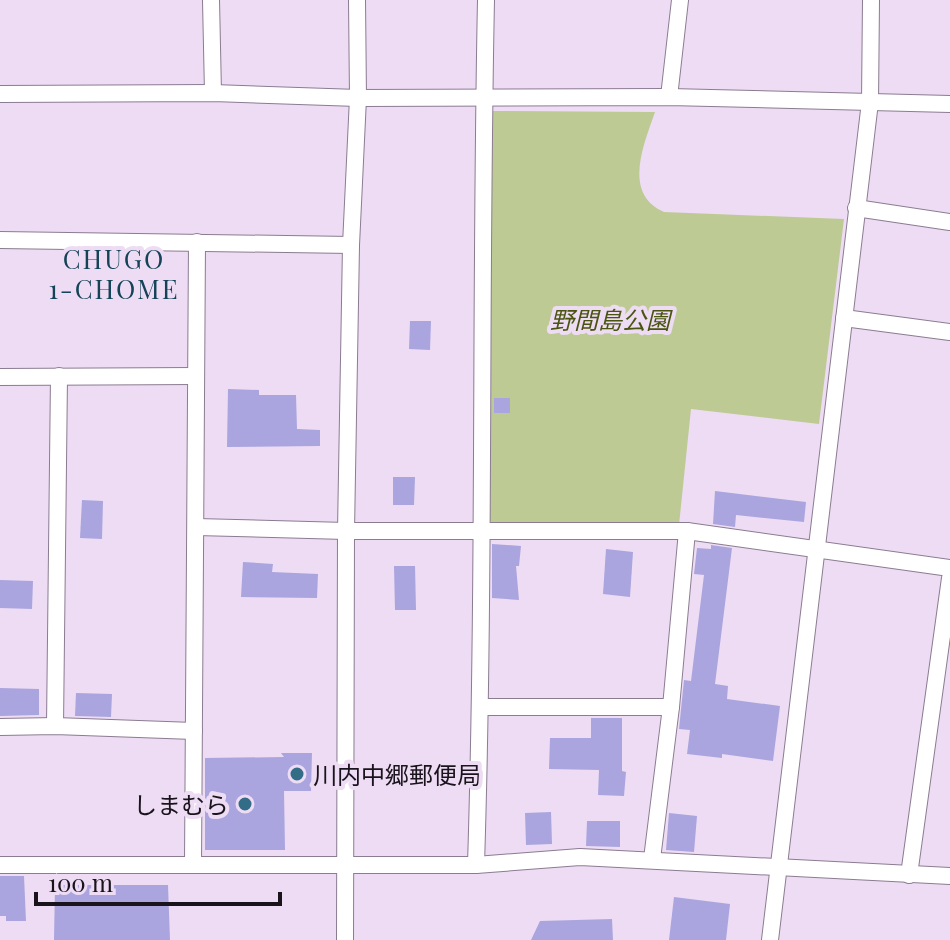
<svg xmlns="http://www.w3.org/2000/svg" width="950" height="940" font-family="'Playfair Display','Noto Sans JP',serif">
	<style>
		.green { fill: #bdca94 }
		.building { fill: #aaa5df }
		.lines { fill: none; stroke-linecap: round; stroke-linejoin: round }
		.minor-casing { stroke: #8b7c91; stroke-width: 18 }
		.minor { stroke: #fff; stroke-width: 16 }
		.poi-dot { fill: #336c86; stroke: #eddcf3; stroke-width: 3 }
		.labels { text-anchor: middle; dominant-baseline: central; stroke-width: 8; stroke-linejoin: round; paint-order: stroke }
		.park-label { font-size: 24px; font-style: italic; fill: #48540f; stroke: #eddcf3 }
		.poi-label { font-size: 24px; fill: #19131b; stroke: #eddcf3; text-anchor: start }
		.neighbourhood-label { font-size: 26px; letter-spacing: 2px; fill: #144357; stroke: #eddcf3 }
	</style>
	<rect width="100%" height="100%" fill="#eddcf3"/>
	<path class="green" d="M 491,111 L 655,112 C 644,144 622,194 664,212 L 844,219 L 819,424 L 691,409 L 679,525 L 492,523 L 487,518 Z"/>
	<g class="building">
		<path d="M 410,321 L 431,321 L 430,350 L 409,349 Z"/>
		<path d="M 228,389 L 259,390 L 259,395 L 296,395 L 297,429 L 320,430 L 320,446 L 227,447 Z"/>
		<rect x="494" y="398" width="16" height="15"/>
		<path d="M 393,477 L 415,477 L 414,505 L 393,505 Z"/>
		<path d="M 715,491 L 806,502 L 804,522 L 736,515 L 735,527 L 713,524 Z"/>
		<path d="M 82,500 L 103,501 L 102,539 L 80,538 Z"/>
		<path d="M 492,544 L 521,546 L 519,566 L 516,566 L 519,600 L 492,598 Z"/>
		<path d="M 711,545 L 732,548 L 715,684 L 728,686 L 727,699 L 780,706 L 773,761 L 722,754 L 722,758 L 687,754 L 690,730 L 679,729 L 684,680 L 691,681 L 704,575 L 694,574 L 697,548 L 711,549 Z"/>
		<path d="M 606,549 L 633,552 L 630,597 L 603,594 Z"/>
		<path d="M 243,562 L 273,564 L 272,572 L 318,574 L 317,598 L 241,597 Z"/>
		<path d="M 394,566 L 415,566 L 416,610 L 395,610 Z"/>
		<path d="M 0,580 L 33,581 L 32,609 L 0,608 Z"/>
		<path d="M 0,688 L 39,689 L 39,715 L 0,716 Z"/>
		<path d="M 76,693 L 112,694 L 111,717 L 75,716 Z"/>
		<path d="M 591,718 L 622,718 L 622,771 L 626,772 L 624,796 L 598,795 L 599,770 L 549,769 L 550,738 L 591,738 Z"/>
		<path d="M 281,753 L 312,753 L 311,791 L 284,791 L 285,850 L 205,850 L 205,758 L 284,757 Z"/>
		<path d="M 551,812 L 552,844 L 526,845 L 525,813 Z"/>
		<path d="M 669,813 L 697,816 L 694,852 L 666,850 Z"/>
		<path d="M 587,821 L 620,821 L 620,847 L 586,846 Z"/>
		<path d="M 0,876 L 24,876 L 26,921 L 6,921 L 6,916 L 0,916 Z"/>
		<path d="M 55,885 L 168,885 L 170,940 L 54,940 Z"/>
		<path d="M 674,897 L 730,904 L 726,940 L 669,940 Z"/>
		<path d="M 612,919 L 613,940 L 531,940 L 540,921 Z"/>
	</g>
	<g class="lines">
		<g class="minor-casing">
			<g id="minor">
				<path d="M 211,0 L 213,93"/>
				<path d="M 0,94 L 213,93 L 358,98 L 669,97 L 950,104"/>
				<path d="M 669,97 L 680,0"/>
				<path d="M 856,208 L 950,222"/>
				<path d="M 0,240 L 351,245"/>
				<path d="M 844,318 L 950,332"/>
				<path d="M 0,377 L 196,376"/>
				<path d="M 196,527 L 346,531 L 687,531 L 950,568"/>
				<path d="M 481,707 L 671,707"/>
				<path d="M 55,726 L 59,376"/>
				<path d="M 0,727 L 55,726 L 194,731"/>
				<path d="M 652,859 L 671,707 L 687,531"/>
				<path d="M 0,865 L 476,865 L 580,857 L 950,876"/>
				<path d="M 193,865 L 197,242"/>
				<path d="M 476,865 C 485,577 480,288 486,0"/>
				<path d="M 909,875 L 950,578"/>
				<path d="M 345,940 L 346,531 L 351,245 L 358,98 L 357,0"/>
				<path d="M 770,940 L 870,102 L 871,0"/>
			</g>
		</g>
		<use href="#minor" class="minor"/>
	</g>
	<g class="poi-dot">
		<circle cx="297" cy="774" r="8"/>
		<circle cx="245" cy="804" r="8"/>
	</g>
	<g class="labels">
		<g class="park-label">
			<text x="610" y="319">野間島公園</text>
		</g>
		<g class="poi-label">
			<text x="313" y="774">川内中郷郵便局</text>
			<text x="229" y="804" text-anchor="end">しまむら</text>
		</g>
		<g class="neighbourhood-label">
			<text x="114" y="258">CHUGO<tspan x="114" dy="30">1-CHOME</tspan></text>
		</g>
	</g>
	<path d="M36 892v12h244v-12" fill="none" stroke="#19131b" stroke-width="4"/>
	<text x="48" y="892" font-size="24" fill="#19131b" stroke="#eddcf3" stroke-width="6" paint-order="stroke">100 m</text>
</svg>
